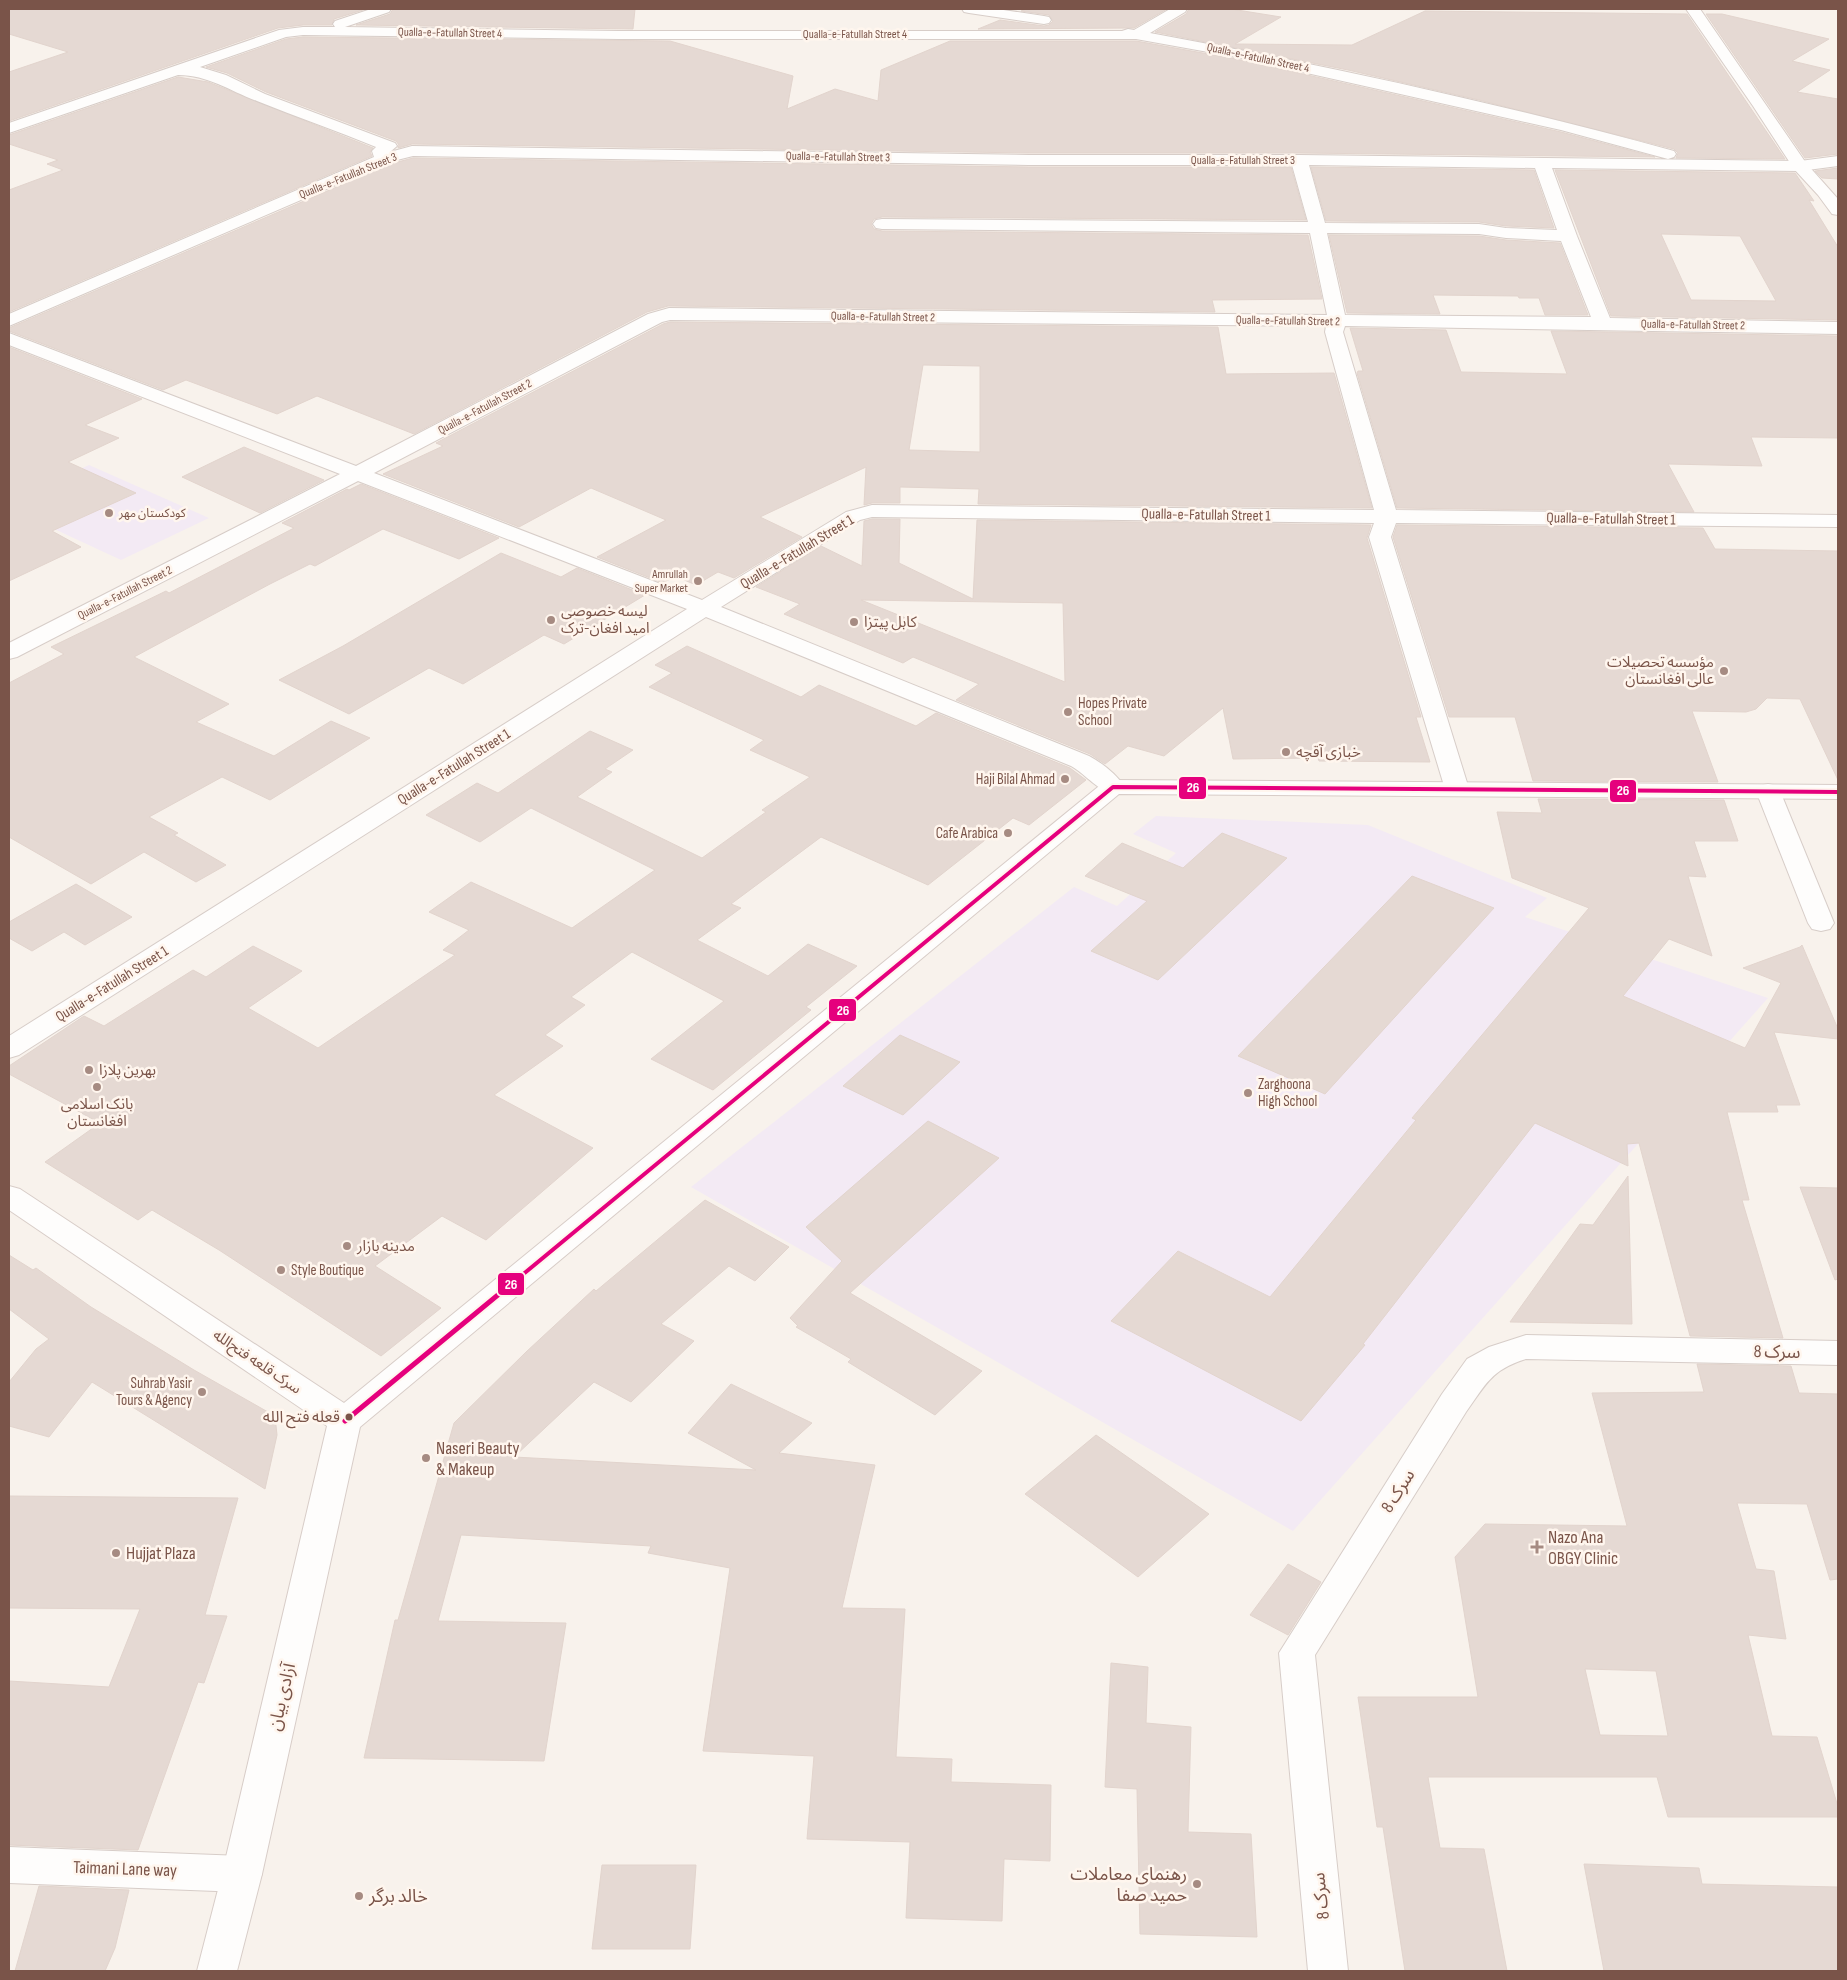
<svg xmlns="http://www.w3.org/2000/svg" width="1847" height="1980" font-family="'Sofia Sans Condensed','Noto Sans Arabic',sans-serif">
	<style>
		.education { fill: #f3eaf4 }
		.building { fill: #e5d9d3; stroke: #e2d4cd; fill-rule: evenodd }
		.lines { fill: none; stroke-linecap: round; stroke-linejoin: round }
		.street-casing { stroke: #d7cdc8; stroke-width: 2 }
		.secondary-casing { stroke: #d8cdc8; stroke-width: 2 }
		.street { fill: #fefdfc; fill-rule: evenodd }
		.secondary { fill: #fefdfc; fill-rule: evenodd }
		.bus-1-far1-casing { stroke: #fff6ee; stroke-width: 8 }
		.bus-1-casing { stroke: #fff6ee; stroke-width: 9 }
		.bus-1-far1 { stroke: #e5007d; stroke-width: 4 }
		.bus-1 { stroke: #e5007d; stroke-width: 5 }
		.poi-dot { fill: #a68b82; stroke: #fff6ee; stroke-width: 2 }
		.bus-dot { fill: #7a5449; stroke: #fff6ee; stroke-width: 2 }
		.labels { text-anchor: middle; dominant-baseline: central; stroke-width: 5; stroke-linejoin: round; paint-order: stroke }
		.far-street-label { font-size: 12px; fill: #7a5449; stroke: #fff6ee }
		.far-poi-label { font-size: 12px; fill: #7a5449; stroke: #fff6ee; text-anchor: start }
		.street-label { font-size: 15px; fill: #7a5449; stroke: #fff6ee }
		.poi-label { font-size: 15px; fill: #7a5449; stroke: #fff6ee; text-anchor: start }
		.near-bus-label { font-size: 16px; fill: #7a5449; stroke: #fff6ee; text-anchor: end }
		.near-street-label { font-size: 18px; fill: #7a5449; stroke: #fff6ee }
		.near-poi-label { font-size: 18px; fill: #7a5449; stroke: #fff6ee; text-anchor: start }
		.line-badge { stroke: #fff6ee; stroke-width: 2 }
		.badge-label { font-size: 14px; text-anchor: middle; font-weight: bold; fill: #fff }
	</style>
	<rect width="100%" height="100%" fill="#f8f2ec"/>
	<g class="education">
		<path d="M 89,465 L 209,518 L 121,560 L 9,508 L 9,502 Z"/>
		<path d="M 1156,816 L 1368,825 L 1547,898 L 1525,917 L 1768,998 L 1293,1531 L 691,1187 L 1074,887 L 1117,906 L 1176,853 L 1133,834 Z"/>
	</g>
	<g class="building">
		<path d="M 9,9 L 366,9 L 334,19 L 332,25 L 303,25 L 278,28 L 9,121 L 9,72 L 68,52 L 9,34 Z"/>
		<path d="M 393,9 L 635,9 L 633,29 L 356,25 L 390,14 Z"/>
		<path d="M 1026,9 L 1167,9 L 1134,28 L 978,29 L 1000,20 L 1044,26 L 1049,25 L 1053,21 L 1049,15 L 1021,11 Z"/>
		<path d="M 1189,9 L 1231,9 L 1281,17 L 1235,44 L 1352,45 L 1425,11 L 1687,14 L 1785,159 L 1676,158 L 1678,153 L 1674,149 L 1479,100 L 1348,70 L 1155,32 L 1186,14 Z"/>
		<path d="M 1706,14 L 1722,14 L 1829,39 L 1792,61 L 1830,70 L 1797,92 L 1838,99 L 1838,154 L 1805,158 Z"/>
		<path d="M 303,37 L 670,41 L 793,76 L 787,109 L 835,89 L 878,101 L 881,70 L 950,41 L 1136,41 L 1236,59 L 1561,132 L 1655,157 L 1299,153 L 1029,153 L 412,144 L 398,148 L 399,145 L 396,141 L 266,92 L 227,73 L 206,67 L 286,39 Z"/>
		<path d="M 178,77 L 208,82 L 373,148 L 370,152 L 372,156 L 9,312 L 9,190 L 63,170 L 47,164 L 58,160 L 9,144 L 9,135 Z"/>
		<path d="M 413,158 L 1029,167 L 1291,167 L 1306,220 L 882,217 L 874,219 L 871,224 L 874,229 L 882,231 L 1308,235 L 1322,299 L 1212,300 L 1215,312 L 668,306 L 647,312 L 414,434 L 317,396 L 277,414 L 186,380 L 163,390 L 9,331 L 9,328 L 390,164 Z"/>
		<path d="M 1311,167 L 1534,170 L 1554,228 L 1506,226 L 1479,222 L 1326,221 Z"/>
		<path d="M 1838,168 L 1838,179 L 1822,178 L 1815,171 Z"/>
		<path d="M 1555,170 L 1795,173 L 1814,201 L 1809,200 L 1838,247 L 1838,320 L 1611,316 ZM 1661,234 L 1740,236 L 1776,301 L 1691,300 Z"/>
		<path d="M 1329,235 L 1479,236 L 1506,240 L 1560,243 L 1588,315 L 1545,315 L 1539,298 L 1519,298 L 1518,296 L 1433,295 L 1440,314 L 1347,313 Z"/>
		<path d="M 670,322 L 1218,327 L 1226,374 L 1334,373 L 1372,508 L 978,504 L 979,489 L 900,487 L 900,503 L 872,503 L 864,505 L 866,467 L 760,517 L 802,537 L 734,578 L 718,572 L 696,585 L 675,576 L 663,583 L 597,557 L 666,520 L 591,488 L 519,527 L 383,474 L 443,446 L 436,443 L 663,324 ZM 923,365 L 980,366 L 980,452 L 909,450 Z"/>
		<path d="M 1350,328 L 1446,330 L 1461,372 L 1567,374 L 1551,331 L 1838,336 L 1838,438 L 1751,437 L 1762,466 L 1668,464 L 1694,512 L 1397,508 L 1357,373 L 1358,371 L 1363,371 Z"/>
		<path d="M 9,347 L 142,399 L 85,425 L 119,438 L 68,462 L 136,493 L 52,531 L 81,547 L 9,581 Z"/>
		<path d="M 244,447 L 324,480 L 260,513 L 182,477 Z"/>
		<path d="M 361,484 L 499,538 L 459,559 L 383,529 L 315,566 L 310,564 L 270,584 L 134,657 L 229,704 L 196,722 L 274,756 L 331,721 L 370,738 L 270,800 L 222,777 L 149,817 L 178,833 L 174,835 L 226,865 L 196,882 L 144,852 L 91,884 L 9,837 L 9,683 L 64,654 L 51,647 L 166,591 L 169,593 L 294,528 L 282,523 L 347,489 L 349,490 Z"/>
		<path d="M 872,519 L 900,519 L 899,563 L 973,599 L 977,520 L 1371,525 L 1367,538 L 1421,717 L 1416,717 L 1430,762 L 1319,761 L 1318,758 L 1233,759 L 1223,708 L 1164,756 L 1128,746 L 1105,764 L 1090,754 L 956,700 L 979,684 L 913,657 L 903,663 L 784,614 L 800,604 L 756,587 L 821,546 L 862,566 L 864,521 ZM 861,600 L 1063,603 L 1065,682 Z"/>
		<path d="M 1397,525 L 1703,528 L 1715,549 L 1838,551 L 1838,780 L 1800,699 L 1767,698 L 1756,709 L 1746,712 L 1692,711 L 1718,782 L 1533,781 L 1515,717 L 1449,717 L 1393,537 Z"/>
		<path d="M 501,553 L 561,577 L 577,568 L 645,595 L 564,644 L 544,635 L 463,684 L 429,668 L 349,714 L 279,680 L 343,646 Z"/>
		<path d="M 687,646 L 801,697 L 819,685 L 916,726 L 936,713 L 1070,768 L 1086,780 L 1029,825 L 1013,818 L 928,885 L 821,837 L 731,904 L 741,908 L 697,940 L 768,976 L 808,944 L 857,966 L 806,1007 L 811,1010 L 713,1090 L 651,1059 L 724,1001 L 632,952 L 571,997 L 585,1005 L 545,1035 L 563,1046 L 494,1095 L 593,1148 L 486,1240 L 442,1216 L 375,1266 L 441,1308 L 381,1356 L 219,1250 L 152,1210 L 138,1220 L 45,1162 L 100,1123 L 9,1074 L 9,1066 L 84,1016 L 104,1026 L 193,970 L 206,977 L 253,946 L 302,971 L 248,1008 L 318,1048 L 455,955 L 443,950 L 469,930 L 429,912 L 471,882 L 572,928 L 655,870 L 531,808 L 480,842 L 426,815 L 477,783 L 498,793 L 590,731 L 633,750 L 605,769 L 612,772 L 577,797 L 702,858 L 766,812 L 762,810 L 810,777 L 750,750 L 764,740 L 649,687 L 672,673 L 655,665 Z"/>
		<path d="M 1538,799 L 1724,800 L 1738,841 L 1694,841 L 1706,877 L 1688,876 L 1712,956 L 1669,939 L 1623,996 L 1745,1048 L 1781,983 L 1743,968 L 1800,947 L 1802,945 L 1838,1029 L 1838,1039 L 1774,1032 L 1800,1105 L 1776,1105 L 1778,1112 L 1727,1112 L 1749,1200 L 1742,1200 L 1783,1338 L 1690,1336 L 1639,1143 L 1627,1144 L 1628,1166 L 1535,1123 L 1363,1344 L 1365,1345 L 1301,1421 L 1111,1321 L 1178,1251 L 1270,1297 L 1416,1120 L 1412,1118 L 1589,908 L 1512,878 L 1497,812 L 1542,813 Z"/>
		<path d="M 1222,833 L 1287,858 L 1158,980 L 1091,951 L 1147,901 L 1085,876 L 1122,843 L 1183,868 Z"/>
		<path d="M 1412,876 L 1494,908 L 1325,1094 L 1238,1056 Z"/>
		<path d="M 76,884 L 132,917 L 85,945 L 64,932 L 32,951 L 9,938 L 9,922 Z"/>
		<path d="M 900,1035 L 960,1062 L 903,1115 L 843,1086 Z"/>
		<path d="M 928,1121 L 999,1158 L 850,1293 L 982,1371 L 935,1415 L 848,1362 L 851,1359 L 796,1327 L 798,1326 L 790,1318 L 842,1261 L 806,1227 Z"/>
		<path d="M 1628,1176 L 1632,1324 L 1510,1322 L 1580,1224 L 1593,1225 Z"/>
		<path d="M 1800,1187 L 1838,1188 L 1838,1279 L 1835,1280 Z"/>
		<path d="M 705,1200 L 789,1247 L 755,1281 L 729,1266 L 661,1324 L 694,1341 L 631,1402 L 594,1382 L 514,1457 L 756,1470 L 688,1433 L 731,1384 L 812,1423 L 779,1453 L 875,1465 L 842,1608 L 905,1609 L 896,1757 L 952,1759 L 951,1782 L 1051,1785 L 1050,1861 L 1004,1859 L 1002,1921 L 906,1918 L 910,1842 L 807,1839 L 814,1756 L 703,1751 L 730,1568 L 648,1553 L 651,1546 L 461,1535 L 438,1621 L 566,1623 L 544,1761 L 364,1758 L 395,1620 L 398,1620 L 454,1423 L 526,1352 L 594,1289 L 596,1291 Z"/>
		<path d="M 9,1255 L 33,1270 L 36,1268 L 91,1307 L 194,1370 L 275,1416 L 277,1435 L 265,1489 L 92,1382 L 49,1437 L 9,1426 L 9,1382 L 36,1349 L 49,1339 L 9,1309 Z"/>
		<path d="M 1697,1364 L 1791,1366 L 1799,1393 L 1838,1394 L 1838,1579 L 1830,1580 L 1807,1504 L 1737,1503 L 1756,1569 L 1774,1571 L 1786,1639 L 1748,1635 L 1772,1736 L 1817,1737 L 1838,1807 L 1838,1817 L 1668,1817 L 1657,1777 L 1428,1777 L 1440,1848 L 1484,1849 L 1507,1971 L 1405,1971 L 1383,1827 L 1377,1827 L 1358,1697 L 1478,1697 L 1455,1557 L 1485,1524 L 1627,1526 L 1592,1393 L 1704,1392 ZM 1585,1669 L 1656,1671 L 1668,1736 L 1600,1735 Z"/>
		<path d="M 1096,1435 L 1209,1514 L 1138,1577 L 1025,1494 Z"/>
		<path d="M 9,1496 L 238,1498 L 205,1615 L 227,1616 L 204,1683 L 198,1682 L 138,1850 L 9,1845 L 9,1681 L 109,1687 L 140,1609 L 9,1608 Z"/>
		<path d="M 1288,1564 L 1321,1582 L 1288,1635 L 1250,1615 Z"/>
		<path d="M 1111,1663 L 1148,1667 L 1146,1723 L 1191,1727 L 1188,1832 L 1251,1834 L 1257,1937 L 1140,1934 L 1137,1789 L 1105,1787 Z"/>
		<path d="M 1584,1864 L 1699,1868 L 1702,1884 L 1838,1887 L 1838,1971 L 1604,1971 Z"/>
		<path d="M 602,1865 L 696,1865 L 690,1949 L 592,1949 Z"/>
		<path d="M 39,1886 L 129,1890 L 115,1948 L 105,1971 L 15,1971 Z"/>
	</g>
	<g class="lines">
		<g class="street-casing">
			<g id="street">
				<path d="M 371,9 L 391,9 L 389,12 L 345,27 L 619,31 L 1122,31 L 1128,29 L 1134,30 L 1170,9 L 1187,9 L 1185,12 L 1150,33 C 1326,65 1501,104 1674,151 L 1676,154 L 1674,157 L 1668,159 L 1561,130 L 1236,57 L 1136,39 L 619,39 L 303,35 L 286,37 L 200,67 L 226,75 L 265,94 L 395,143 L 397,146 L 390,152 L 412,146 L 1029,155 L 1299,155 L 1800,161 L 1838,156 L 1838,166 L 1800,171 L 1552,168 L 1577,236 L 1610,318 L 1838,322 L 1838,334 L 1345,326 L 1343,332 L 1396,510 L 1838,515 L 1838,527 L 1396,523 L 1391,537 L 1469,789 L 1466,794 L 1457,796 L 1448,794 L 1445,789 L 1369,537 L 1374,523 L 872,517 L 860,520 L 721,607 L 1089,756 C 1102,763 1116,774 1125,787 L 1122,792 C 1101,797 1089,776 1071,766 L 706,617 L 19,1055 L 9,1058 L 9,1036 L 687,609 L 358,481 L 17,657 L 9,659 L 9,643 L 340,474 L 9,345 L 9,333 L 356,466 L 648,314 L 669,308 L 1327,315 L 1310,233 L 882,229 L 876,228 L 873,224 L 876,220 L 882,219 L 1308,222 L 1292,165 L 1029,165 L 413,156 L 389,162 L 9,326 L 9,314 L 374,157 L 372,151 L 376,147 C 337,131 297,117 257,101 C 230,91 208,75 178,75 L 9,133 L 9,123 L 279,30 L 303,27 L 335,27 L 333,24 L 335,21 ZM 1309,165 L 1535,168 L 1557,230 L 1506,228 L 1479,224 L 1325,223 ZM 1327,233 L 1479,234 L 1506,238 L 1561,241 L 1591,317 L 1345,315 ZM 670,320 L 1326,326 L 1325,332 L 1374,510 L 872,505 L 846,512 L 702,600 L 374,473 L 662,322 Z"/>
				<path d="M 962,9 L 997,9 L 1044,16 L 1049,17 L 1051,20 L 1049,23 L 1044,24 L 969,13 L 964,12 Z"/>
				<path d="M 1768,784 L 1777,786 L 1780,791 L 1834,923 L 1830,929 L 1821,931 L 1812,929 L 1808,923 L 1756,791 L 1759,786 Z"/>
				<path d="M 1526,1335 L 1838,1341 L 1838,1365 L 1526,1359 C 1491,1370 1486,1384 1466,1412 L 1315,1655 L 1348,1971 L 1308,1971 L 1279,1653 L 1442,1394 L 1467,1359 L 1489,1347 Z"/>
				<path d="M 9,1847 L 242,1856 L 256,1861 L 262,1874 L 256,1887 L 242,1892 L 9,1883 Z"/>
			</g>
		</g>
		<g class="secondary-casing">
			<g id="secondary">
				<path d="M 1686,9 L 1700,9 L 1806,163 L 1838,199 L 1838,215 L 1832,214 L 1818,195 L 1794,169 L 1753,106 Z"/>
				<path d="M 1113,780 L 1838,785 L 1838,799 L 1119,794 L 360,1427 L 262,1874 L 237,1971 L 197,1971 L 222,1874 L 327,1426 L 9,1210 L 9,1186 L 20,1189 L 344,1403 L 1104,782 Z"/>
			</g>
		</g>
		<use href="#street" class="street"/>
		<use href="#secondary" class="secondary"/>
		<g class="bus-1-far1-casing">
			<path id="bus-1-far1" d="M 521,1276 L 1113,787 L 1838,792"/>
		</g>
		<g class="bus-1-casing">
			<path id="bus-1" d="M 345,1421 L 522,1275"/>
		</g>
		<use href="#bus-1-far1" class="bus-1-far1"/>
		<use href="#bus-1" class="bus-1"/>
	</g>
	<g class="poi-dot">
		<circle cx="109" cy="513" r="5"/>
		<circle cx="698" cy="581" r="5"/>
		<circle cx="551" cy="620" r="5"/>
		<circle cx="854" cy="622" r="5"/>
		<circle cx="1724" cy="671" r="5"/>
		<circle cx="1068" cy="712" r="5"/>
		<circle cx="1286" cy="752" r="5"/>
		<circle cx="1065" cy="779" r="5"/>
		<circle cx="1008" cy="833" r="5"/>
		<circle cx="89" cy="1070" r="5"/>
		<circle cx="97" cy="1087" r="5"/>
		<circle cx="1248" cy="1093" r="5"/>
		<circle cx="347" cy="1246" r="5"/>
		<circle cx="281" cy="1270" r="5"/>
		<circle cx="202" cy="1392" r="5"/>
		<circle cx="426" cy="1458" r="5"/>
		<path d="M1534.5 1539.5h5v5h5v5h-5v5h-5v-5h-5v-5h5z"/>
		<circle cx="116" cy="1553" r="5"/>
		<circle cx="1197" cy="1884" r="5"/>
		<circle cx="359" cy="1896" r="5"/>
	</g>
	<circle class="bus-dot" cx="349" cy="1417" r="4.5"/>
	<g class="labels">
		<g class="far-street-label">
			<text transform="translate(450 33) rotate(1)">Qualla-e-Fatullah Street 4</text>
			<text x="855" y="34">Qualla-e-Fatullah Street 4</text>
			<text transform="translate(1258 58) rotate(12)">Qualla-e-Fatullah Street 4</text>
			<text transform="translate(838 157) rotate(1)">Qualla-e-Fatullah Street 3</text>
			<text x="1243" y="160">Qualla-e-Fatullah Street 3</text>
			<text transform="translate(348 176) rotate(-22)">Qualla-e-Fatullah Street 3</text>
			<text transform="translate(883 317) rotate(1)">Qualla-e-Fatullah Street 2</text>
			<text transform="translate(1288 321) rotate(1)">Qualla-e-Fatullah Street 2</text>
			<text transform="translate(1693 325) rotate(1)">Qualla-e-Fatullah Street 2</text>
			<text transform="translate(485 407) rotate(-28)">Qualla-e-Fatullah Street 2</text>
			<text transform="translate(125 593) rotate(-27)">Qualla-e-Fatullah Street 2</text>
		</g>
		<g class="far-poi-label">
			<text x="119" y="513">کودکستان مهر</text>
			<text x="688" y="574" text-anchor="end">Amrullah<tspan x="688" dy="14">Super Market</tspan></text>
		</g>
		<g class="street-label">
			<text transform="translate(1206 515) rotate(1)">Qualla-e-Fatullah Street 1</text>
			<text transform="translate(1611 519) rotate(1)">Qualla-e-Fatullah Street 1</text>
			<text transform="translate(797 552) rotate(-31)">Qualla-e-Fatullah Street 1</text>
			<text transform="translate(454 767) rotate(-32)">Qualla-e-Fatullah Street 1</text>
			<text transform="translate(112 984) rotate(-32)">Qualla-e-Fatullah Street 1</text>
			<text transform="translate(257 1362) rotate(34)">سرک قلعه فتح‌الله</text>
		</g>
		<g class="poi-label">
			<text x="561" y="611">لیسه خصوصی<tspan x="561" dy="17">امید افغان-ترک</tspan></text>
			<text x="864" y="622">کابل پیتزا</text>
			<text x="1714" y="662" text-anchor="end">مؤسسه تحصیلات<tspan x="1714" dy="17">عالی افغانستان</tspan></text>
			<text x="1078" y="703">Hopes Private<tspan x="1078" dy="17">School</tspan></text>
			<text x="1296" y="752">خبازی آقچه</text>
			<text x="1055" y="779" text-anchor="end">Haji Bilal Ahmad</text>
			<text x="998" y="833" text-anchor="end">Cafe Arabica</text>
			<text x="99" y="1070">بهرین پلازا</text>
			<text x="1258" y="1084">Zarghoona<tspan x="1258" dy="17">High School</tspan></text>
			<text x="97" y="1104" text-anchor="middle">بانک اسلامی<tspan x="97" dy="17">افغانستان</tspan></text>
			<text x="357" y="1246">مدینه بازار</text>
			<text x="291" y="1270">Style Boutique</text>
			<text x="192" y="1383" text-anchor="end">Suhrab Yasir<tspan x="192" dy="17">Tours &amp; Agency</tspan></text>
		</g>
		<g class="near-bus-label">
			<text x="340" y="1417">قعله فتح الله</text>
		</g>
		<g class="near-street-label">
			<text transform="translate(1777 1352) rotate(1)">سرک 8</text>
			<text transform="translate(1398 1491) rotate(-58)">سرک 8</text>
			<text transform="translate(282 1697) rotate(-77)">آزادی بیان</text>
			<text transform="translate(125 1869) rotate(2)">Taimani Lane way</text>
			<text transform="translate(1321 1896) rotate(-96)">سرک 8</text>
		</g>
		<g class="near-poi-label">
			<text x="436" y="1448">Naseri Beauty<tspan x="436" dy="21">&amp; Makeup</tspan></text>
			<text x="1548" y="1537">Nazo Ana<tspan x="1548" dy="21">OBGY Clinic</tspan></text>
			<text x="126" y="1553">Hujjat Plaza</text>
			<text x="1187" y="1874" text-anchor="end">رهنمای معاملات<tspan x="1187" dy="21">حمید صفا</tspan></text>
			<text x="369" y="1896">خالد برگر</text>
		</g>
	</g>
	<g class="line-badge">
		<rect x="1178" y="776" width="29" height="24" rx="5" fill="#e5007d"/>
		<rect x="1609" y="779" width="28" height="24" rx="5" fill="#e5007d"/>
		<rect x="828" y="998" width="29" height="24" rx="5" fill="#e5007d"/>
		<rect x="497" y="1272" width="28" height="24" rx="5" fill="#e5007d"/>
	</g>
	<g class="badge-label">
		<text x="1193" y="792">26</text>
		<text x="1623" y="795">26</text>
		<text x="843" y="1015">26</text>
		<text x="511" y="1289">26</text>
	</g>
	<rect width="1847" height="1980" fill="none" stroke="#7a5449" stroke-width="20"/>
</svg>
